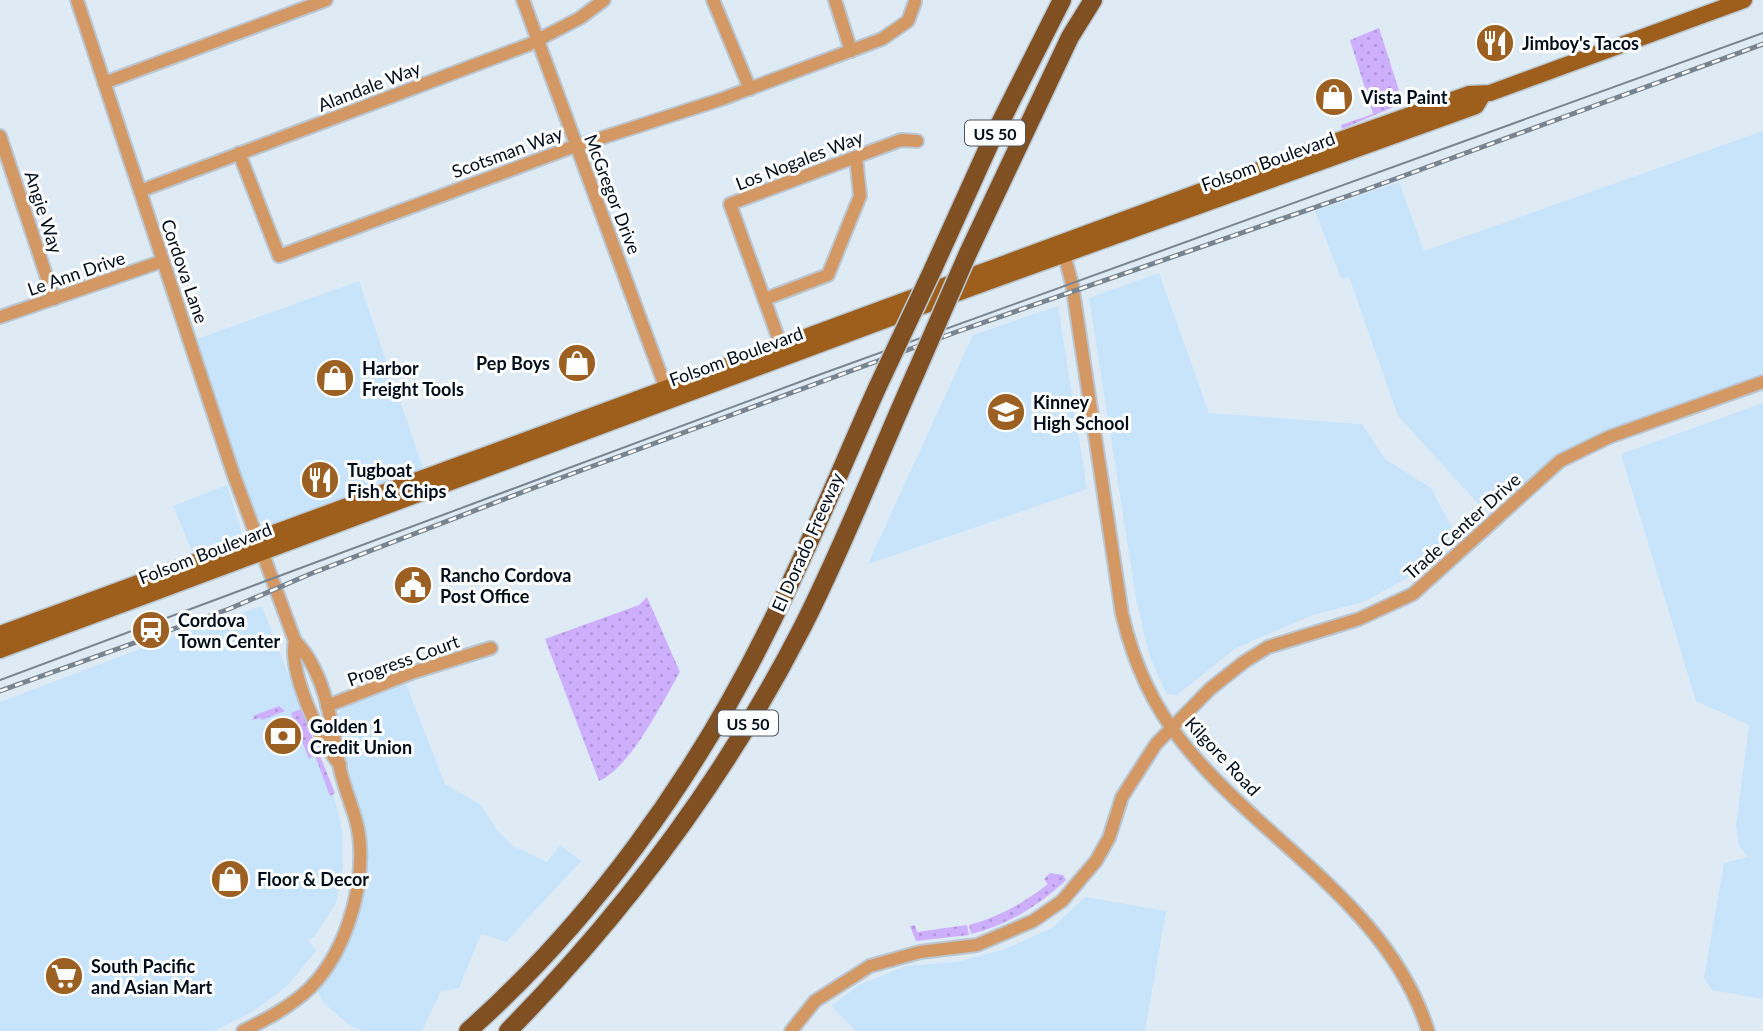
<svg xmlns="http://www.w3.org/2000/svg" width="1763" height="1031" font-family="Lato,sans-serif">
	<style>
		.built { fill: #c8e4fb }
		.grass { fill: url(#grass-dots) }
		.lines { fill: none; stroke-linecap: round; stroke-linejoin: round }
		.minor-casing { stroke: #bac7d2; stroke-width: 16 }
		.major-casing { stroke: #bac7d2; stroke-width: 19 }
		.highway-casing { stroke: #bac7d2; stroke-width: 21 }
		.minor { stroke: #d49864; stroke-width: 12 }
		.major { stroke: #9e5f1d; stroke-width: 16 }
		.highway { stroke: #805022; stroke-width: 18 }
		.tram { stroke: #788591; stroke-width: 2 }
		.rail-casing { stroke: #788591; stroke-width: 5 }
		.rail { stroke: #fff; stroke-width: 2.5; stroke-dasharray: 8; stroke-linecap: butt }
		.highway-bridge-casing { stroke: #bac7d2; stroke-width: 21; stroke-linecap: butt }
		.highway-bridge { stroke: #805022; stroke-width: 18 }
		.labels { text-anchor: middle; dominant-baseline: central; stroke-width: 6; stroke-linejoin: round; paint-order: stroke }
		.shield { fill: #fff; stroke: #4c565f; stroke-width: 2 }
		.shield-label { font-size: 16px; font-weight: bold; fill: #000d1a }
		.poi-label { font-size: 18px; font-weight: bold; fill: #000d1a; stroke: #fff; text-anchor: start }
		.street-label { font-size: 18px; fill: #000d1a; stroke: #fff }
	</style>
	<defs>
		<pattern id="grass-dots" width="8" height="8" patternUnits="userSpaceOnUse" patternTransform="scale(1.75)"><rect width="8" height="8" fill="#ceaffe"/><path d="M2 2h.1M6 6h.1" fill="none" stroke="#af95d9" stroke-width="1.8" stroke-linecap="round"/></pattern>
	</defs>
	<rect width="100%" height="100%" fill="#deebf5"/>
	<g class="built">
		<path d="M 1763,131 L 1763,376 L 1610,432 L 1499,509 L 1484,510 L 1398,416 L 1349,277 L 1341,278 L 1315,211 L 1399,182 L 1424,251 Z"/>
		<path d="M 1159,273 L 1209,413 L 1362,424 L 1385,459 L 1431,488 L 1457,537 L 1422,570 L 1363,602 L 1313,615 L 1236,648 L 1177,695 L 1167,694 L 1160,680 L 1149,654 L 1136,598 L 1089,298 Z"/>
		<path d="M 359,281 L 423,468 L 275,523 L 263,523 L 255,516 L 197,339 Z"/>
		<path d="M 1058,306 L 1087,489 L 868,564 L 973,335 Z"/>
		<path d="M 1763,403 L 1763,999 L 1712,990 L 1704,978 L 1724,863 L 1748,857 L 1739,846 L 1736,826 L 1749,725 L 1696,701 L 1621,454 Z"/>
		<path d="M 227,485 L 242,533 L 237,540 L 195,558 L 173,506 Z"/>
		<path d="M 262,606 L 333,792 L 343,834 L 343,867 L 336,903 L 314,937 L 308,939 L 316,951 L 286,987 L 252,1012 L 214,1031 L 0,1031 L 0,702 L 177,635 Z"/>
		<path d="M 406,684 L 445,784 L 481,805 L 496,829 L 513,846 L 547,862 L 560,845 L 581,861 L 506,942 L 481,934 L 459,988 L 441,991 L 422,1031 L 363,1031 L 350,1026 L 323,1002 L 316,988 L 364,876 L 366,840 L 336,716 L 344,708 Z"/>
		<path d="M 1085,897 L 1166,911 L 1145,1031 L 856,1031 L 831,1006 L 859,985 L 906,966 L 957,962 L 1005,949 L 1052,928 Z"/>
	</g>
	<g class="grass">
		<path d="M 1379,28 L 1403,103 L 1342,129 L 1341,125 L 1373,114 L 1350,40 Z"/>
		<path d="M 647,597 L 680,672 C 661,704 632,766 599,781 L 545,639 L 639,605 Z"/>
		<path d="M 279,706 L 285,711 L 262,720 L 260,718 L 252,720 L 255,715 Z"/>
		<path d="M 301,709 L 335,793 L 330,796 L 316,758 L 313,756 L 309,759 L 291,713 Z"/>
		<path d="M 1050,873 L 1063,875 L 1066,880 C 1038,906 1008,925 971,934 L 969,925 C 999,917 1024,903 1048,884 L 1044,879 Z"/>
		<path d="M 915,925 L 917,932 L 967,925 L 969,935 L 916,941 L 910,926 Z"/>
	</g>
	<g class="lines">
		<g class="minor-casing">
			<g id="minor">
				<path d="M 77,0 L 233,473 L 295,641 C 325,671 332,724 339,764 C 344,792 359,817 360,846 C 363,893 344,954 310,988 C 290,1007 267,1019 243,1031"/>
				<path d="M 523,0 L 669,397"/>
				<path d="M 713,0 L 750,89"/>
				<path d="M 835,0 L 851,51"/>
				<path d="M 104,83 L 326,0"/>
				<path d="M 0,136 L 54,299"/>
				<path d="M 239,153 L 279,256 L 567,149 L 722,99 L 882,39 L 908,21 L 915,2"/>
				<path d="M 140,191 L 528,45 L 580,18 L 604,0"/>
				<path d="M 1062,246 L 1072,284 L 1122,614 C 1133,661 1152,705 1183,743 C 1261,841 1389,905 1428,1031"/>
				<path d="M 765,299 L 828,275 L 860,196 L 856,157"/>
				<path d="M 0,317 L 163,261"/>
				<path d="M 784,354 L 730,204 L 901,140 L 917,141"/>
				<path d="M 295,641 C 288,670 320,742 340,765"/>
				<path d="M 327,706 L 414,672 L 491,648"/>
				<path d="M 791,1031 L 815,1001 L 870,966 L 920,952 L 977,945 L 1033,921 L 1062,901 L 1096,861 L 1109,838 L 1122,797 L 1156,744 L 1210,689 L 1244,662 L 1268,647 L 1359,619 L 1413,594 L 1560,461 L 1609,437 L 1763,382"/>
			</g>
		</g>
		<g class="major-casing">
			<g id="major">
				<path d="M 0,634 L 1337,141 L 1469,94 L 1490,93 L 1744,0"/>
				<path d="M 0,650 L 971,288 L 1476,106 L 1482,96"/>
			</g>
		</g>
		<g class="highway-casing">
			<g id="highway">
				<path d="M 968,253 L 1070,37 L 1093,0"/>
				<path d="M 933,269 L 991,141 L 1062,0"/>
				<path d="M 468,1031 C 591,922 693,780 766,633 C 807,553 841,468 878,386"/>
				<path d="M 508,1031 C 626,911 726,777 803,626 C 845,543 879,455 917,370"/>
			</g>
		</g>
		<use href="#minor" class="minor"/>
		<use href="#major" class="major"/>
		<use href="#highway" class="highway"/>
		<path class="tram" d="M 0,680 L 813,377 L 1763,33"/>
		<g class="rail-casing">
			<path id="rail" d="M 0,691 L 229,609 L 310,574 L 528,490 L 959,331 L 1365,190 L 1763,44"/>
		</g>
		<use href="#rail" class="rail"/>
		<g class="highway-bridge-casing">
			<g id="highway-bridge">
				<path d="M 917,370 L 968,253"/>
				<path d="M 878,386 L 933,269"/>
			</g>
		</g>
		<use href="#highway-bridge" class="highway-bridge"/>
	</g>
	<defs>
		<g id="restaurant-disc" transform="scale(2.0125)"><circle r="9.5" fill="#9c6023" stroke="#fff"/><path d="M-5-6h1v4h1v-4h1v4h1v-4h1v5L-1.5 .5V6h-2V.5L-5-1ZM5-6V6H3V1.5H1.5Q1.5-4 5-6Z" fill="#fff"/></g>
		<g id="shop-disc" transform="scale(2.0125)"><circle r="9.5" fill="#9c6023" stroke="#fff"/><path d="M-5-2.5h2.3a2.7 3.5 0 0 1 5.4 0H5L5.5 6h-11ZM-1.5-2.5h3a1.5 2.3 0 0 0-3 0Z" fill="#fff"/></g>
		<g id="school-disc" transform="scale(2.0125)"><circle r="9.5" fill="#9c6023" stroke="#fff"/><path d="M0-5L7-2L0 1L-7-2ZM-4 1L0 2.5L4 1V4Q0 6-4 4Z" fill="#fff"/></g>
		<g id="civic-disc" transform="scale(2.0125)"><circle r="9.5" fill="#9c6023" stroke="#fff"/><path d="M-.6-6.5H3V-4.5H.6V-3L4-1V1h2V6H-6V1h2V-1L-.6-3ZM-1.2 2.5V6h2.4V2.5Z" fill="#fff"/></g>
		<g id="station-disc" transform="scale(2.0125)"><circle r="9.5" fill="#9c6023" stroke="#fff"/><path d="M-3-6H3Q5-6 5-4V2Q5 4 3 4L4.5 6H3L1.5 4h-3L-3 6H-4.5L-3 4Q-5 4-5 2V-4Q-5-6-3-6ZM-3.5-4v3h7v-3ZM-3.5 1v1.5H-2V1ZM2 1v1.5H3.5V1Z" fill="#fff"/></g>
		<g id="bank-disc" transform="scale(2.0125)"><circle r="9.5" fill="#9c6023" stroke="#fff"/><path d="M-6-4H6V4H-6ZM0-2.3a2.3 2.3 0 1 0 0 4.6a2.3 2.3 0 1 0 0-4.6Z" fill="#fff"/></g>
		<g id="supermarket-disc" transform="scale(2.0125)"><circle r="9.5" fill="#9c6023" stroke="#fff"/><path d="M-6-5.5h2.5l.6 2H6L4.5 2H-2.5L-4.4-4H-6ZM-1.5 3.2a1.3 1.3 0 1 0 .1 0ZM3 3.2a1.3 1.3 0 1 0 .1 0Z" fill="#fff"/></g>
	</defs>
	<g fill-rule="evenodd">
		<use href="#restaurant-disc" x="1495" y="43"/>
		<use href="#shop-disc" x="1334" y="97"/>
		<use href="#shop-disc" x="577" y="363"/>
		<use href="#shop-disc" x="335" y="378"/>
		<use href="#school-disc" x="1006" y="412"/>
		<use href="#restaurant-disc" x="320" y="480"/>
		<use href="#civic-disc" x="413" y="585"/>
		<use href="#station-disc" x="151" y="630"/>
		<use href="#bank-disc" x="283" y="736"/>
		<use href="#shop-disc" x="230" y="879"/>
		<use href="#supermarket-disc" x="64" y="976"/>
	</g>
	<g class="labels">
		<g class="shield">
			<rect x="965" y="120.5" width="60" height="25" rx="5"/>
			<rect x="718" y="710.5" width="60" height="25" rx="5"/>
		</g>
		<g class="shield-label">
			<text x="995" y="133">US 50</text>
			<text x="748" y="723">US 50</text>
		</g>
		<g class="poi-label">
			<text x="1522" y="43">Jimboy's Tacos</text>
			<text x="1361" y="97">Vista Paint</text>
			<text x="550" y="363" text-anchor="end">Pep Boys</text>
			<text x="362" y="368">Harbor<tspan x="362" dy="21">Freight Tools</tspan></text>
			<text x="1033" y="402">Kinney<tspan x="1033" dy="21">High School</tspan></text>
			<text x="347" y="470">Tugboat<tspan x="347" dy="21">Fish &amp; Chips</tspan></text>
			<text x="440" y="575">Rancho Cordova<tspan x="440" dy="21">Post Office</tspan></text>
			<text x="178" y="620">Cordova<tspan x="178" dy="21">Town Center</tspan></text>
			<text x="310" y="726">Golden 1<tspan x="310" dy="21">Credit Union</tspan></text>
			<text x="257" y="879">Floor &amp; Decor</text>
			<text x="91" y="966">South Pacific<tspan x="91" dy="21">and Asian Mart</tspan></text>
		</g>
		<g class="street-label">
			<text transform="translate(369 86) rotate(-21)">Alandale Way</text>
			<text transform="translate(507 152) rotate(-20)">Scotsman Way</text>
			<text transform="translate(799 160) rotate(-21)">Los Nogales Way</text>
			<text transform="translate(1268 161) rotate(-20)">Folsom Boulevard</text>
			<text transform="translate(613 194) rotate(69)">McGregor Drive</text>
			<text transform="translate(44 212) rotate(72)">Angie Way</text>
			<text transform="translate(185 271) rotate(71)">Cordova Lane</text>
			<text transform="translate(76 273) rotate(-19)">Le Ann Drive</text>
			<text transform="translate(736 356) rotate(-20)">Folsom Boulevard</text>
			<text transform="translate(1462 526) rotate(-42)">Trade Center Drive</text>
			<text transform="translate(807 542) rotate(-66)">El Dorado Freeway</text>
			<text transform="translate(205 553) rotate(-21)">Folsom Boulevard</text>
			<text transform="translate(403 660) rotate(-20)">Progress Court</text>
			<text transform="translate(1223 756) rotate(47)">Kilgore Road</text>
		</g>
	</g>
</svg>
